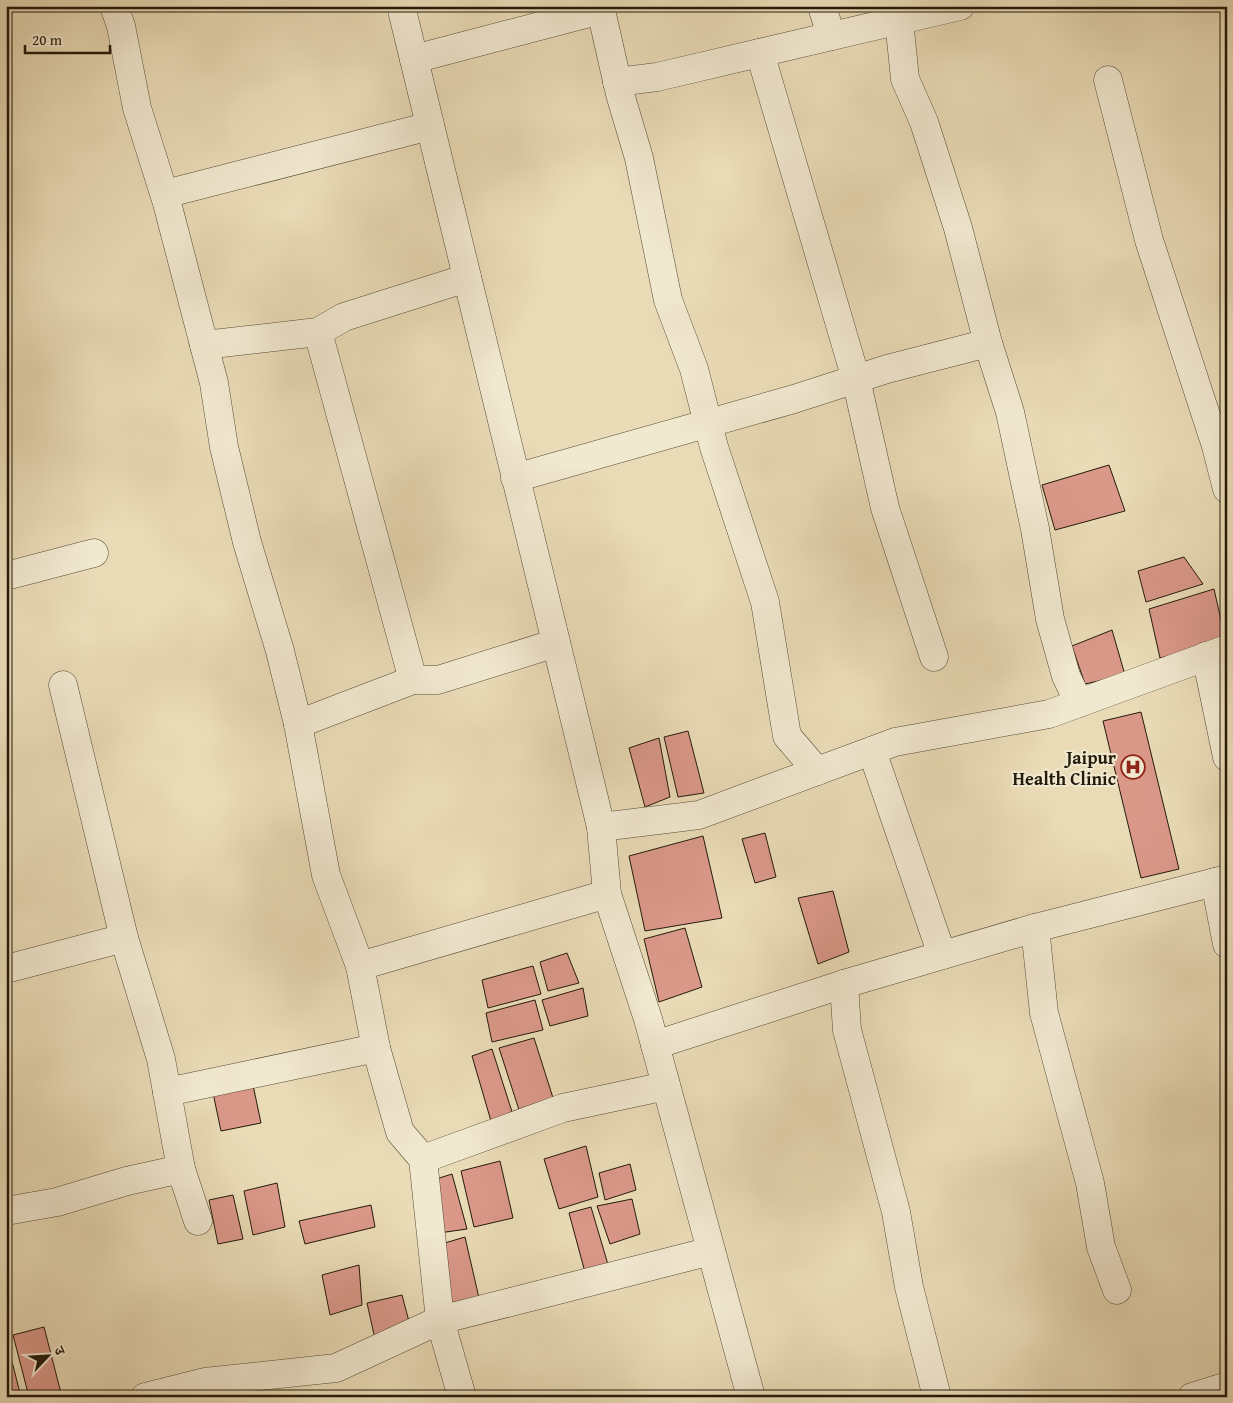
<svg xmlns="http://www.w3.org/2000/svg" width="1233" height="1403" font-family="'Gentium Book Plus','Noto Serif Devanagari',serif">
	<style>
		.building { fill: #da9889; stroke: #241a0a }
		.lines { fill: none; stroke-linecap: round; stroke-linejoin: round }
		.minor-casing { stroke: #554a35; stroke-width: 29 }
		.minor { stroke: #f1e8d0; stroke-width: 28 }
		.labels { text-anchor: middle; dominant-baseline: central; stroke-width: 4; stroke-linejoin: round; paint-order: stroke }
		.poi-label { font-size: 18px; font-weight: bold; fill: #241a0a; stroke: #f1e8d0; text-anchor: end }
	</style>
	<rect width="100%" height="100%" fill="#e9dbb6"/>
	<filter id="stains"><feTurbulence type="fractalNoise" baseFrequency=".004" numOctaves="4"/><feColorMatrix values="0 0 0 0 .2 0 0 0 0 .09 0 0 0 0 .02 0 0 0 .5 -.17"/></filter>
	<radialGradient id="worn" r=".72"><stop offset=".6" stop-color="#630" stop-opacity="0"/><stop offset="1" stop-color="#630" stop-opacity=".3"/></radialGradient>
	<g class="building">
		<path d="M 1109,465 L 1125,511 L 1055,530 L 1042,485 Z"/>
		<path d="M 1184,557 L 1203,584 L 1146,602 L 1138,571 Z"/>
		<path d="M 1214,589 L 1226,642 L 1160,658 L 1149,609 Z"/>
		<path d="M 1112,630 L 1125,675 L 1085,684 L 1072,646 Z"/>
		<path d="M 1141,712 L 1179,869 L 1141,878 L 1103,721 Z"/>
		<path d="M 688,731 L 704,793 L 678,797 L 664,737 Z"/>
		<path d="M 659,738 L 670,797 L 645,807 L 629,748 Z"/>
		<path d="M 765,833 L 776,877 L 755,883 L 742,839 Z"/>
		<path d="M 703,836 L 722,918 L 645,931 L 629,856 Z"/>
		<path d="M 833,891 L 849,952 L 818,964 L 798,898 Z"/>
		<path d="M 685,928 L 702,987 L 659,1002 L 644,939 Z"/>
		<path d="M 567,953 L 579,983 L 548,991 L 540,962 Z"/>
		<path d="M 533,966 L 541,994 L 488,1008 L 482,980 Z"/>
		<path d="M 583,988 L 588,1016 L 550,1026 L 542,1000 Z"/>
		<path d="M 535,1000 L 543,1030 L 492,1042 L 486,1013 Z"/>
		<path d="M 534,1038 L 554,1101 L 521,1116 L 499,1048 Z"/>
		<path d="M 492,1049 L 513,1115 L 491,1121 L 472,1056 Z"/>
		<path d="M 253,1085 L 261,1123 L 221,1131 L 213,1093 Z"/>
		<path d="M 586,1146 L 598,1197 L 559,1209 L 544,1159 Z"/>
		<path d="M 500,1161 L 513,1218 L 474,1227 L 461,1171 Z"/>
		<path d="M 630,1164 L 636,1190 L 605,1200 L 599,1173 Z"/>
		<path d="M 452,1174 L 467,1229 L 439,1233 L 430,1181 Z"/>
		<path d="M 277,1183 L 285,1227 L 253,1235 L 244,1191 Z"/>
		<path d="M 233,1195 L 243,1239 L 218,1244 L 209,1200 Z"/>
		<path d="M 632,1199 L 640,1234 L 610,1244 L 597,1206 Z"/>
		<path d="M 371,1205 L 375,1227 L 305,1244 L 299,1221 Z"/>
		<path d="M 591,1207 L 609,1268 L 586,1276 L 569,1213 Z"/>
		<path d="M 465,1237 L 479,1298 L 450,1306 L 438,1245 Z"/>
		<path d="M 359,1265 L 362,1305 L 330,1315 L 322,1275 Z"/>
		<path d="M 402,1295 L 411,1329 L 375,1339 L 367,1303 Z"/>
		<path d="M 44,1327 L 62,1397 L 29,1397 L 13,1335 Z"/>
		<path d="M 6,1338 L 21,1397 L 6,1397 Z"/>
	</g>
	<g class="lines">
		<g class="minor-casing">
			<g id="minor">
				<path d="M 114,6 L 121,26 L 137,108 L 167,203 L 214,383 L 224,447 L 247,542 L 280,651 L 298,724 L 326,875 L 360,966 L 376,1048 L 400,1132 L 423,1159 L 563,1108 L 666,1086"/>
				<path d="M 401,6 L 601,827 L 607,894 L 648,1019 L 751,1397"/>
				<path d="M 600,6 L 620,94 L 639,158 L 668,300 L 694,369 L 714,447 L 765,602 L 787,736 L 817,771"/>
				<path d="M 822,6 L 831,36"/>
				<path d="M 899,20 L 905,79 L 924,122 L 958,228 L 988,343 L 1010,412 L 1035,529 L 1050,619 L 1066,676 L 1079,703"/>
				<path d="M 760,53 L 856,379 L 885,508 L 934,657"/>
				<path d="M 414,59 L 601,10"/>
				<path d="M 1108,80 L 1149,240 L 1216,446 L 1227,489"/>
				<path d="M 617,82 L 657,77 L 960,6"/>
				<path d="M 165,194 L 430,126"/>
				<path d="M 318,332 L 413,680"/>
				<path d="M 204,345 L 318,332 L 344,317 L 467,278"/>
				<path d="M 515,478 L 794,399 L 887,369 L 988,343"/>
				<path d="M 6,576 L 94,553"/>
				<path d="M 1206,656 L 1227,757"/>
				<path d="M 63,685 L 124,938"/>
				<path d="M 298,724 L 413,680 L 438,680 L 556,643"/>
				<path d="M 872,751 L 942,955"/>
				<path d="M 601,827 L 699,815 L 895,742 L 1049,714 L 1227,649"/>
				<path d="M 1215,882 L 1227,944"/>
				<path d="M 1035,928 L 1044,1013 L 1090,1183 L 1101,1247 L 1117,1290"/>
				<path d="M 360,966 L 607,894"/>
				<path d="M 6,969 L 124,938 L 161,1059 L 181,1169 L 198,1221"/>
				<path d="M 844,984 L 847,1030 L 896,1212 L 909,1287 L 937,1397"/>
				<path d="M 655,1045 L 844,984 L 1035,928 L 1227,879"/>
				<path d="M 167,1092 L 376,1048"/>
				<path d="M 6,1211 L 57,1202 L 127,1181 L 181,1169"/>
				<path d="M 145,1397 L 205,1382 L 336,1368 L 440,1320 L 423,1159"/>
				<path d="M 462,1397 L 440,1320 L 711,1251"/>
				<path d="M 1192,1397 L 1227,1386"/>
			</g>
		</g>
		<use href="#minor" class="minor"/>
	</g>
	<defs>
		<g id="hospital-ring" transform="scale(1.25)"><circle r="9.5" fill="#f1e8d0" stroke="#8f2418" stroke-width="1.5"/><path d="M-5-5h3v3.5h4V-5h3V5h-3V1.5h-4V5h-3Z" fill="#8f2418"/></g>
	</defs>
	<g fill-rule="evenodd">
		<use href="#hospital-ring" x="1133" y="767"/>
	</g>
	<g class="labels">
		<g class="poi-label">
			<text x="1116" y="757">Jaipur<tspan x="1116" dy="21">Health Clinic</tspan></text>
		</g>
	</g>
	<rect width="1233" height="1403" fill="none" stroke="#e9dbb6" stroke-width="25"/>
	<rect x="8" y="8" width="1218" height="1388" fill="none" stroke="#241a0a" stroke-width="2.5"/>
	<rect x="12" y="12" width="1208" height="1378" fill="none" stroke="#241a0a"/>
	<g transform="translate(48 1356) rotate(65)" stroke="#f1e8d0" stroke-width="4" paint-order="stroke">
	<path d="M0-4L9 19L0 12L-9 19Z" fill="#241a0a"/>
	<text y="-8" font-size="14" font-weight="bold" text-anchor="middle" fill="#241a0a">उ</text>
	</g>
	<path d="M25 45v8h85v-8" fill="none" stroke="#241a0a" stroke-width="2.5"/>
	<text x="32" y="45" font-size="15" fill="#241a0a" stroke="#f1e8d0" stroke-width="4" paint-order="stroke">20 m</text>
	<rect width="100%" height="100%" filter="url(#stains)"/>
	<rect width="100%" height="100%" fill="url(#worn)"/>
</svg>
